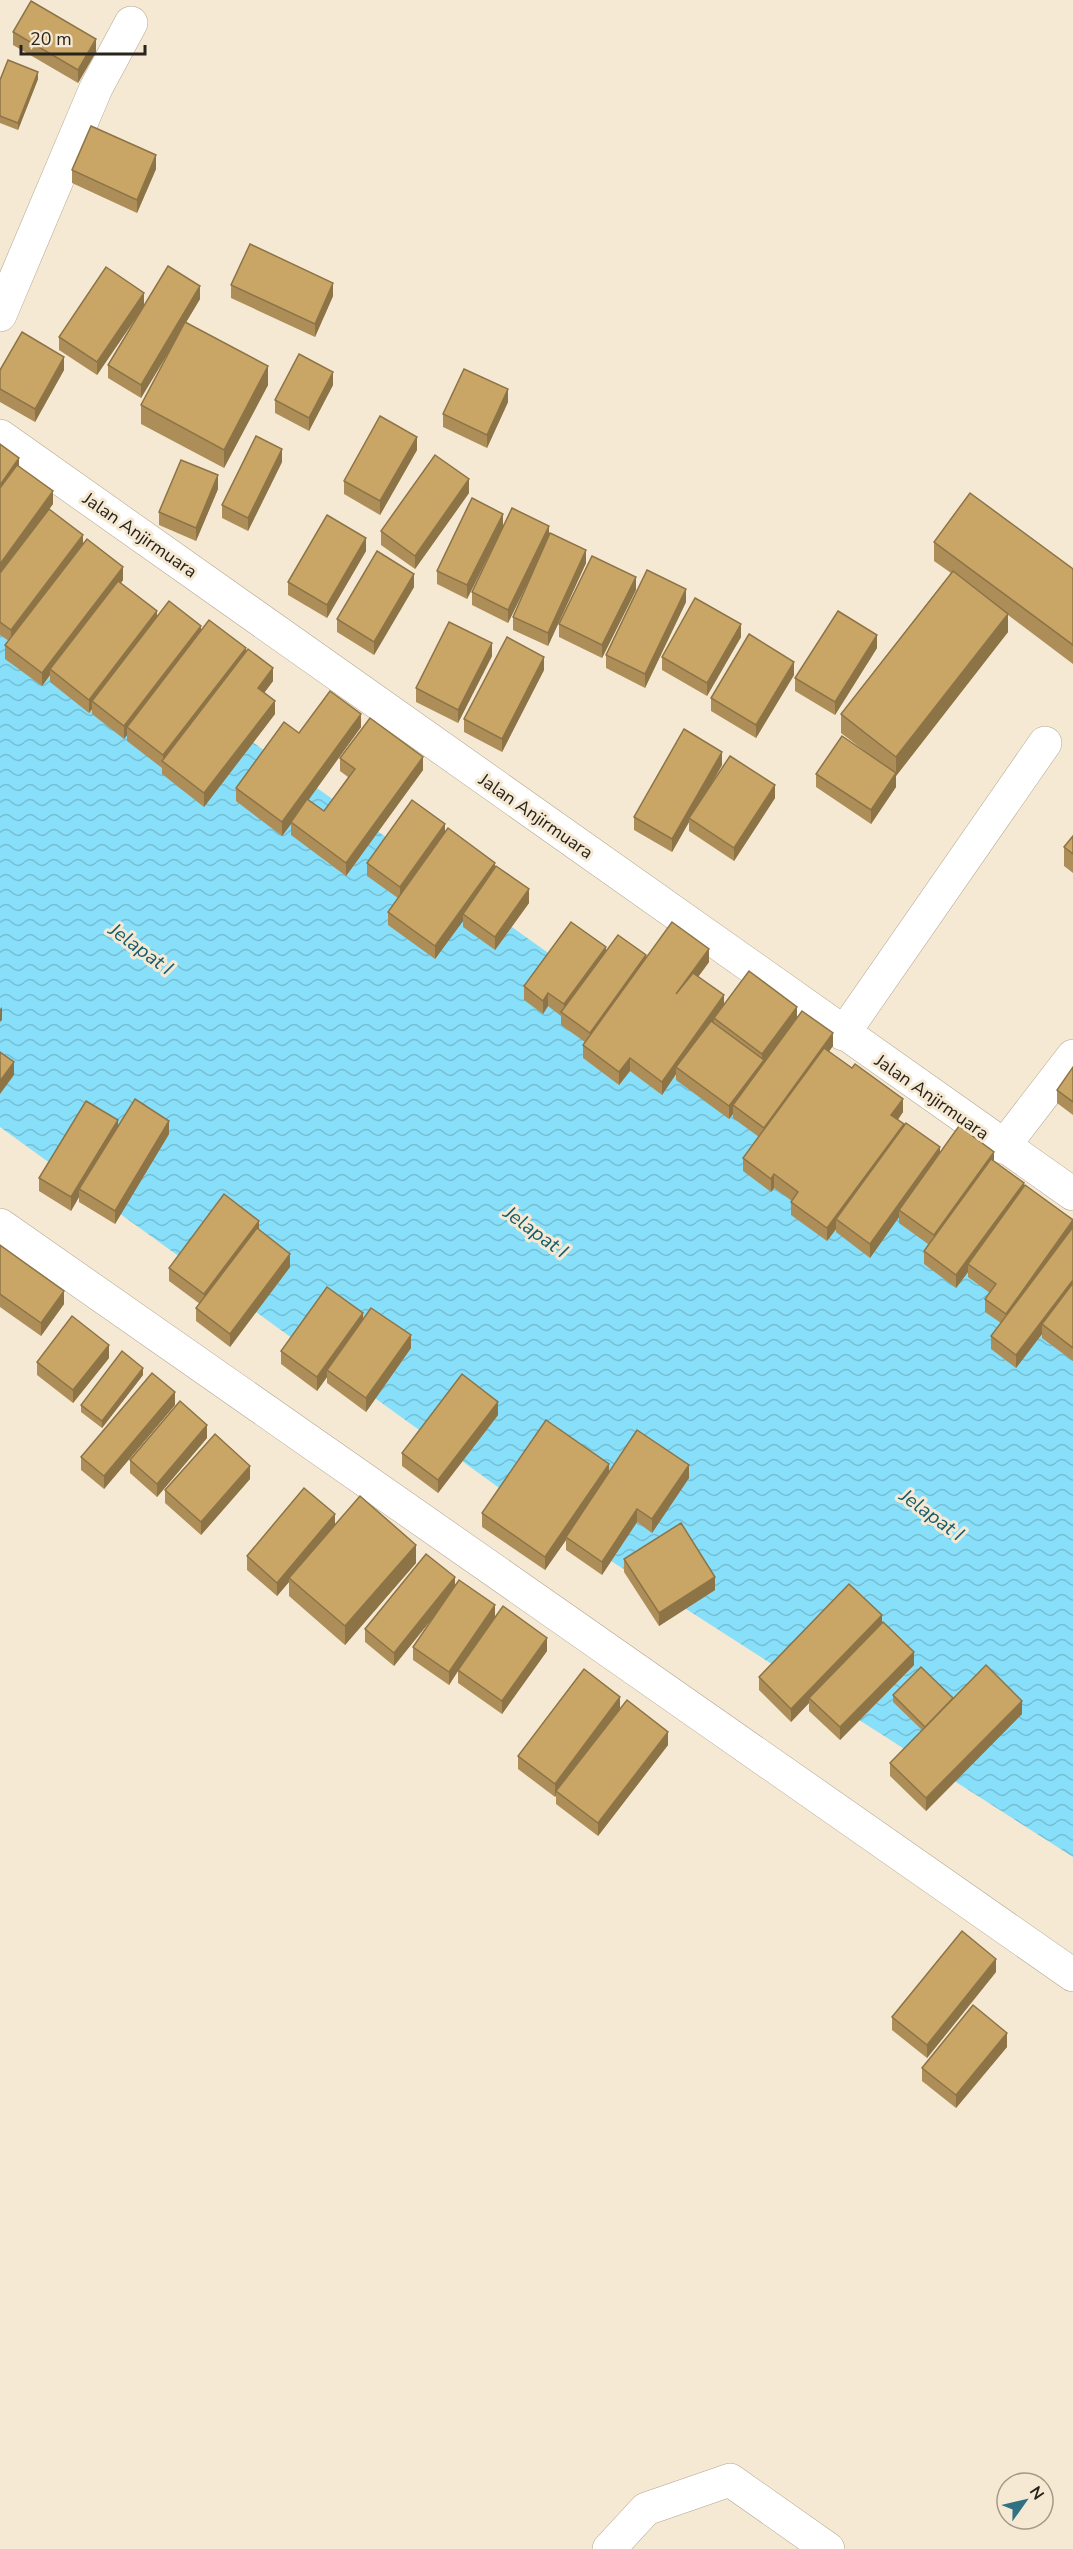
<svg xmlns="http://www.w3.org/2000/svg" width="1073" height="2549" font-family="'Nunito Sans',sans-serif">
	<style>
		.water { fill: url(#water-waves) }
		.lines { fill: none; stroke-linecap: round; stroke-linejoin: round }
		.minor-casing { stroke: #b2a691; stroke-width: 34 }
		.minor { stroke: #fff; stroke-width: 33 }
		.wall { fill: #ad8e58 }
		.shaded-wall { fill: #8d7447 }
		.building { fill: #c9a566; stroke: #8d7447; stroke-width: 1.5 }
		.labels { text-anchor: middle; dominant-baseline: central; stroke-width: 6; stroke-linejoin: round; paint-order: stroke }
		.street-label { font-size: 18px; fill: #28231b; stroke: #f6e9d3 }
		.water-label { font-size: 20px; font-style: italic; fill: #155e6f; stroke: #f6e9d3 }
	</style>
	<defs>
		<pattern id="water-waves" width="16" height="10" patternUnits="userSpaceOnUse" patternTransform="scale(1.5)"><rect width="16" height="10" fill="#87dff9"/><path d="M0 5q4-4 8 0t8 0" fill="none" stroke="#75bfd5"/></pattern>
	</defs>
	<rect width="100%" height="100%" fill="#f6e9d3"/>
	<path class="water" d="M 0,562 L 1073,1327 L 1073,1857 L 516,1500 L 0,1127 Z"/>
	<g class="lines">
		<g class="minor-casing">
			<g id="minor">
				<path d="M 0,315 L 96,88 L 131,23"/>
				<path d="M 0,436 L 1073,1194"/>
				<path d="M 843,1034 L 1045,743"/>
				<path d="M 1003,1147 L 1073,1056"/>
				<path d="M 0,1225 L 1073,1975"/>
				<path d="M 609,2549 L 646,2509 L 730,2480 L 828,2549"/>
			</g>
		</g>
		<use href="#minor" class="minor"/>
	</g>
	<g class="wall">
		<path d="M 13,32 L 96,52 L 78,83 L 13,45 Z"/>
		<path d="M 38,79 L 18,130 L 0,123 L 0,80 Z"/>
		<path d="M 156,169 L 137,213 L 72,183 L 72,170 Z"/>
		<path d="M 231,285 L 333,296 L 315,337 L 231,298 Z"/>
		<path d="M 200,299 L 186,322 L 268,385 L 224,468 L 141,424 L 141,405 L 175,342 L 141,398 L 108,378 L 108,365 L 142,309 L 97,375 L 59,350 L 59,337 L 144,306 Z"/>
		<path d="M 0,370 L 64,370 L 35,422 L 0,402 Z"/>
		<path d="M 333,385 L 309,431 L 275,413 L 275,400 Z"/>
		<path d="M 508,402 L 487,448 L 443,427 L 443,414 Z"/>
		<path d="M 0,444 L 53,504 L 49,509 L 83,545 L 123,580 L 121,583 L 157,616 L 201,631 L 246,653 L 273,681 L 264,693 L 275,714 L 204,807 L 162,774 L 162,768 L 127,741 L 127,735 L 124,739 L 92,714 L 92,709 L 89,713 L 50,682 L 50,675 L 42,686 L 5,659 L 5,645 L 9,641 L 0,635 Z"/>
		<path d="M 417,450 L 380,515 L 344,494 L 344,481 Z"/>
		<path d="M 282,462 L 248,531 L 222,518 L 222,505 Z"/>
		<path d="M 218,489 L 196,541 L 159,525 L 159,512 Z"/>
		<path d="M 469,493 L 415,569 L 381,545 L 381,531 Z"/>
		<path d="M 503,527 L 467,599 L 437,584 L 437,571 Z"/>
		<path d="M 549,538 L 586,563 L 548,646 L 513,630 L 513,617 L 542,553 L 508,623 L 472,605 L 472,592 Z"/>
		<path d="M 934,542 L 1073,569 L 1073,664 L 1008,615 L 1008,632 L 896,776 L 896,787 L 871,824 L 816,787 L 816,774 L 875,759 L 841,733 L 841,714 L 951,573 L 934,561 Z"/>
		<path d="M 366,551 L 327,618 L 288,595 L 288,582 Z"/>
		<path d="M 414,587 L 374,655 L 337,632 L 337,619 Z"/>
		<path d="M 636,590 L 602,658 L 559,637 L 559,624 Z"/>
		<path d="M 686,602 L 645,688 L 606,668 L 606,655 Z"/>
		<path d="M 741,637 L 707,696 L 662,670 L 662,657 Z"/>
		<path d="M 877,648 L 835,715 L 795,691 L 795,678 Z"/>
		<path d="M 492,656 L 458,723 L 416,702 L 416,688 Z"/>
		<path d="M 544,670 L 502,752 L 464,732 L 464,719 Z"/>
		<path d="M 794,675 L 756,738 L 711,711 L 711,698 Z"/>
		<path d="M 361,727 L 308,800 L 324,811 L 348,777 L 340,771 L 340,758 L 423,770 L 346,876 L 291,835 L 291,824 L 282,836 L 236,801 L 236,788 L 299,733 Z"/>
		<path d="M 722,765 L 708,790 L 775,798 L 734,861 L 689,831 L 689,822 L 672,852 L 634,830 L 634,817 Z"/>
		<path d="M 445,832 L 495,868 L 529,903 L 495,950 L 463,927 L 463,921 L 435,959 L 388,925 L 388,912 L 398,898 L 367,876 L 367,863 Z"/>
		<path d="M 1073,836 L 1073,873 L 1064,866 L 1064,847 Z"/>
		<path d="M 606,952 L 646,957 L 709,962 L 698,977 L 724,1005 L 797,1018 L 833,1046 L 829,1051 L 903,1112 L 898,1120 L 904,1126 L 940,1153 L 994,1161 L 1024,1186 L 1073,1219 L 1073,1361 L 1042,1338 L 1042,1334 L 1016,1368 L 991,1349 L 991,1336 L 1001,1323 L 985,1312 L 985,1299 L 990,1293 L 968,1277 L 968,1272 L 956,1288 L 924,1264 L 924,1251 L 928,1244 L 899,1223 L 899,1217 L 870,1258 L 836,1232 L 836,1229 L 827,1241 L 791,1215 L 791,1202 L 792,1201 L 774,1188 L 771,1192 L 743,1171 L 743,1158 L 759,1137 L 733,1118 L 733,1114 L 729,1119 L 676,1080 L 676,1074 L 662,1095 L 630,1071 L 619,1085 L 583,1058 L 583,1045 L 585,1042 L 561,1025 L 561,1016 L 548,1006 L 543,1014 L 524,1000 L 524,986 Z"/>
		<path d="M 1073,1067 L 1073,1115 L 1057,1103 L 1057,1090 Z"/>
		<path d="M 118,1126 L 169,1134 L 115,1224 L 79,1202 L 79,1197 L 71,1211 L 39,1191 L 39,1178 Z"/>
		<path d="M 259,1230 L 290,1267 L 230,1347 L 196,1321 L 196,1308 L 200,1304 L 169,1281 L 169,1268 Z"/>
		<path d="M 0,1245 L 64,1304 L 41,1336 L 0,1307 Z"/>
		<path d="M 411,1348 L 366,1412 L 327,1383 L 327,1377 L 317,1391 L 281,1364 L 281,1351 Z"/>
		<path d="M 109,1358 L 73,1403 L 37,1375 L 37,1362 Z"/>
		<path d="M 143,1375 L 102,1428 L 81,1412 L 81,1405 Z"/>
		<path d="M 175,1405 L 104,1489 L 81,1470 L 81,1457 Z"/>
		<path d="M 498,1415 L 438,1493 L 402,1466 L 402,1453 Z"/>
		<path d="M 207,1438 L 157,1497 L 130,1473 L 130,1460 Z"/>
		<path d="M 609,1472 L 689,1478 L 652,1533 L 637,1522 L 602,1575 L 566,1550 L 566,1540 L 545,1570 L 482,1527 L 482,1513 Z"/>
		<path d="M 250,1479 L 201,1535 L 165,1503 L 165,1490 Z"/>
		<path d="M 335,1524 L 416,1563 L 345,1645 L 289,1596 L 289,1582 L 277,1596 L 247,1570 L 247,1556 Z"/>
		<path d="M 624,1559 L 715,1590 L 659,1626 L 624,1572 Z"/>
		<path d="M 455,1587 L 495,1618 L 547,1651 L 502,1714 L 458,1683 L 458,1671 L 449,1685 L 413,1660 L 413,1647 L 435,1615 L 394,1666 L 365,1642 L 365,1629 Z"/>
		<path d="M 882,1623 L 914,1665 L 840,1740 L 809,1711 L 809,1703 L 791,1722 L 759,1690 L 759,1677 Z"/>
		<path d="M 893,1695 L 953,1698 L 1022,1714 L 926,1811 L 890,1776 L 890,1763 L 922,1730 L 893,1702 Z"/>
		<path d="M 620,1708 L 668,1745 L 598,1836 L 556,1804 L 556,1795 L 555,1797 L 518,1769 L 518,1756 Z"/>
		<path d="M 996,1972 L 927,2058 L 892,2030 L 892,2017 Z"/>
		<path d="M 1007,2047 L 956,2108 L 922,2081 L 922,2068 Z"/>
	</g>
	<g class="shaded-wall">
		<path d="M 96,39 L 96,52 L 78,83 L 78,70 Z"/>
		<path d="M 38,72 L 38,79 L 18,130 L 18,123 Z"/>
		<path d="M 156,155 L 156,169 L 137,213 L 137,200 Z"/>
		<path d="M 333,283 L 333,296 L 315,337 L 315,324 Z"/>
		<path d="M 200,286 L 200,299 L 141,398 L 141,385 Z"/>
		<path d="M 144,293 L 144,306 L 97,375 L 97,362 Z"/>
		<path d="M 64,357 L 64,370 L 35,422 L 35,409 Z"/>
		<path d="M 268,366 L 268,385 L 224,468 L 224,450 Z"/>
		<path d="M 333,372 L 333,385 L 309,431 L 309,418 Z"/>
		<path d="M 508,389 L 508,402 L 487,448 L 487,435 Z"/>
		<path d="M 417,437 L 417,450 L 380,515 L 380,501 Z"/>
		<path d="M 282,449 L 282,462 L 248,531 L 248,518 Z"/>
		<path d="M 19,458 L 19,471 L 0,498 L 0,485 Z"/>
		<path d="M 218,475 L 218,489 L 196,541 L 196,528 Z"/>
		<path d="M 469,479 L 469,493 L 415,569 L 415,556 Z"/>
		<path d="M 53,491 L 53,504 L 0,577 L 0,564 Z"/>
		<path d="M 503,514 L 503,527 L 467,599 L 467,585 Z"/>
		<path d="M 549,526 L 549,539 L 508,623 L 508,610 Z"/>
		<path d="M 83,535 L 83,548 L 11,643 L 11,630 Z"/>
		<path d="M 366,538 L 366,551 L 327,618 L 327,605 Z"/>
		<path d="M 586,550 L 586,563 L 548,646 L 548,633 Z"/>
		<path d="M 123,567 L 123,580 L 53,672 L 50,669 L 50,675 L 42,686 L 42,673 Z"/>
		<path d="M 414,574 L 414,587 L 374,655 L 374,642 Z"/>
		<path d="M 636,577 L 636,590 L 602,658 L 602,645 Z"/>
		<path d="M 686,589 L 686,602 L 645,688 L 645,674 Z"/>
		<path d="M 157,611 L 157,624 L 92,701 L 92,709 L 89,713 L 89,700 Z"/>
		<path d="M 1008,614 L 1008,632 L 896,776 L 896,757 Z"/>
		<path d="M 741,624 L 741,637 L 707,696 L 707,683 Z"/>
		<path d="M 201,626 L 201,639 L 127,727 L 127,735 L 124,739 L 124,726 Z"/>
		<path d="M 877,635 L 877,648 L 835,715 L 835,702 Z"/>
		<path d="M 492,643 L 492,656 L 458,723 L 458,710 Z"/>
		<path d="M 246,648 L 246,661 L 163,762 L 163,755 Z"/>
		<path d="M 544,657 L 544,670 L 502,752 L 502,739 Z"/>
		<path d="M 794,662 L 794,675 L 756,738 L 756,725 Z"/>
		<path d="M 273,668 L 273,681 L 258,701 L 258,688 Z"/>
		<path d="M 275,701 L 275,714 L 204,807 L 204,793 Z"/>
		<path d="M 361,714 L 361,727 L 292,823 L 291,822 L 291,824 L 282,836 L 282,822 Z"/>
		<path d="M 722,752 L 722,765 L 691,819 L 689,818 L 689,822 L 672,852 L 672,839 Z"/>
		<path d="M 423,757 L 423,770 L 346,876 L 346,863 Z"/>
		<path d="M 896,773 L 896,787 L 871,824 L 871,810 Z"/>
		<path d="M 775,785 L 775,798 L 734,861 L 734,848 Z"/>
		<path d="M 445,824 L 445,838 L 400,900 L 400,887 Z"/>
		<path d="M 495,863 L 495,876 L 463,914 L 463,921 L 435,959 L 435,946 Z"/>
		<path d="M 529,889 L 529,903 L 495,950 L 495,937 Z"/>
		<path d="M 606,947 L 606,960 L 564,1014 L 564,1004 Z"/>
		<path d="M 709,949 L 709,962 L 676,1007 L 676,994 Z"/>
		<path d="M 646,955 L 646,968 L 590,1046 L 590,1033 Z"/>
		<path d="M 548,993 L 548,1006 L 543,1014 L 543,1001 Z"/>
		<path d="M 724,995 L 724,1008 L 714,1018 L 714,1021 L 679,1070 L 676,1067 L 676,1074 L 662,1095 L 662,1082 Z"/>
		<path d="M 2,1007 L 2,1020 L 0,1022 L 0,1009 Z"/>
		<path d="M 797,1007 L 797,1020 L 733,1105 L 733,1114 L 729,1119 L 729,1106 L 762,1062 L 762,1054 Z"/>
		<path d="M 833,1033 L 833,1046 L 764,1141 L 764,1128 Z"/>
		<path d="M 630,1058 L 630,1071 L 619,1085 L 619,1072 Z"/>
		<path d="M 14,1062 L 14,1075 L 0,1094 L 0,1081 Z"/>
		<path d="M 903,1099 L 903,1112 L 891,1128 L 891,1115 Z"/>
		<path d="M 118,1120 L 118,1133 L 79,1189 L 79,1197 L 71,1211 L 71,1197 Z"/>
		<path d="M 169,1121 L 169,1134 L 115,1224 L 115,1211 Z"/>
		<path d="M 904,1124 L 904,1137 L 836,1219 L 836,1229 L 827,1241 L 827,1228 Z"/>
		<path d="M 940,1147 L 940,1161 L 899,1210 L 899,1217 L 870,1258 L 870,1244 Z"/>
		<path d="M 994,1152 L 994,1165 L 934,1248 L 934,1235 Z"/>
		<path d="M 774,1174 L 774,1188 L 771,1192 L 771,1179 Z"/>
		<path d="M 1024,1183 L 1024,1196 L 968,1264 L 968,1272 L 956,1288 L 956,1275 Z"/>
		<path d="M 1073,1220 L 1073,1233 L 1006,1327 L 1006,1314 Z"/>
		<path d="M 259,1221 L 259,1234 L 204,1307 L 204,1294 Z"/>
		<path d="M 290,1254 L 290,1267 L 230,1347 L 230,1334 Z"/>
		<path d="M 1073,1280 L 1073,1293 L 1042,1324 L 1042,1334 L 1016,1368 L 1016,1355 Z"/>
		<path d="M 64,1291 L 64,1304 L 41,1336 L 41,1323 Z"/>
		<path d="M 363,1313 L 363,1326 L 327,1370 L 327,1377 L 317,1391 L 317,1377 Z"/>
		<path d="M 411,1335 L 411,1348 L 366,1412 L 366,1398 Z"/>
		<path d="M 109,1345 L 109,1358 L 73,1403 L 73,1390 Z"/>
		<path d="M 143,1368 L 143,1375 L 102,1428 L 102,1421 Z"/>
		<path d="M 175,1392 L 175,1405 L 104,1489 L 104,1476 Z"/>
		<path d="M 498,1402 L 498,1415 L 438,1493 L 438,1480 Z"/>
		<path d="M 207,1425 L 207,1438 L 157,1497 L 157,1484 Z"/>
		<path d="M 609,1464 L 609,1477 L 566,1537 L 566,1540 L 545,1570 L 545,1557 Z"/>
		<path d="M 689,1465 L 689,1478 L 652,1533 L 652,1519 Z"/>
		<path d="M 250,1466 L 250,1479 L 201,1535 L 201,1522 Z"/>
		<path d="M 637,1509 L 637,1522 L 602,1575 L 602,1562 Z"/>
		<path d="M 335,1514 L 335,1528 L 289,1578 L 289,1582 L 277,1596 L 277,1583 Z"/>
		<path d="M 416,1545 L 416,1563 L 345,1645 L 345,1626 Z"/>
		<path d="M 455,1577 L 455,1590 L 394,1666 L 394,1653 Z"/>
		<path d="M 715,1577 L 715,1590 L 659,1626 L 659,1613 Z"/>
		<path d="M 495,1605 L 495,1618 L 458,1670 L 458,1671 L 449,1685 L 449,1672 Z"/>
		<path d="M 882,1615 L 882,1628 L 809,1698 L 809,1703 L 791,1722 L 791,1709 Z"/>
		<path d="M 547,1638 L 547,1651 L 502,1714 L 502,1701 Z"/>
		<path d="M 914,1652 L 914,1665 L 840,1740 L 840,1727 Z"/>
		<path d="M 620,1697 L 620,1710 L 556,1791 L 556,1795 L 555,1797 L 555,1784 Z"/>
		<path d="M 1022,1701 L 1022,1714 L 926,1811 L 926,1798 Z"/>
		<path d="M 668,1732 L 668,1745 L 598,1836 L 598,1823 Z"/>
		<path d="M 996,1959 L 996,1972 L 927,2058 L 927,2045 Z"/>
		<path d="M 1007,2033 L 1007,2047 L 956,2108 L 956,2095 Z"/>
	</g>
	<g class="building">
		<path d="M 31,1 L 96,39 L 78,70 L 13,32 Z"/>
		<path d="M 8,60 L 38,72 L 18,123 L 0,116 L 0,80 Z"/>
		<path d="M 91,126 L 156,155 L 137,200 L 72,170 Z"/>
		<path d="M 250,244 L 333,283 L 315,324 L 231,285 Z"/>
		<path d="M 168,266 L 200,286 L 141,385 L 108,365 Z"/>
		<path d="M 106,267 L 144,293 L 97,362 L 59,337 Z"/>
		<path d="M 185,322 L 268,366 L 224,450 L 141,405 Z"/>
		<path d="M 22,332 L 64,357 L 35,409 L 0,389 L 0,370 Z"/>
		<path d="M 299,354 L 333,372 L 309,418 L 275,400 Z"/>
		<path d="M 464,369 L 508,389 L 487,435 L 443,414 Z"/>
		<path d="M 380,416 L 417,437 L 380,501 L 344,481 Z"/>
		<path d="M 256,436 L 282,449 L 248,518 L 222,505 Z"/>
		<path d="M 0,444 L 19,458 L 0,485 Z"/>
		<path d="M 435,455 L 469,479 L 415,556 L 381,531 Z"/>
		<path d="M 181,460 L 218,475 L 196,528 L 159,512 Z"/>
		<path d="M 17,465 L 53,491 L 0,564 L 0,488 Z"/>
		<path d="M 970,493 L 1073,569 L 1073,645 L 934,542 Z"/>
		<path d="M 472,498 L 503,514 L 467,585 L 437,571 Z"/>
		<path d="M 512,508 L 549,526 L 508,610 L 472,592 Z"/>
		<path d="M 49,509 L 83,535 L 11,630 L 0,622 L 0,573 Z"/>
		<path d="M 327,515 L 366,538 L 327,605 L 288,582 Z"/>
		<path d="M 550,533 L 586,550 L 548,633 L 513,617 Z"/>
		<path d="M 87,539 L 123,567 L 42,673 L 5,645 Z"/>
		<path d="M 377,551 L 414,574 L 374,642 L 337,619 Z"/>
		<path d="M 592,556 L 636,577 L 602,645 L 559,624 Z"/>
		<path d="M 647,570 L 686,589 L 645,674 L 606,655 Z"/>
		<path d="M 953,571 L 1008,614 L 896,757 L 841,714 Z"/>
		<path d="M 118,581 L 157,611 L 89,700 L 50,669 Z"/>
		<path d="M 695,598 L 741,624 L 707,683 L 662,657 Z"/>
		<path d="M 169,601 L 201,626 L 124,726 L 92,701 Z"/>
		<path d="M 838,611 L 877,635 L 835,702 L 795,678 Z"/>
		<path d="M 209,620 L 246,648 L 163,755 L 127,727 Z"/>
		<path d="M 449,622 L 492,643 L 458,710 L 416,688 Z"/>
		<path d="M 749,634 L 794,662 L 756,725 L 711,698 Z"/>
		<path d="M 507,637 L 544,657 L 502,739 L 464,719 Z"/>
		<path d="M 248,649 L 273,668 L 258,688 L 275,701 L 204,793 L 162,761 Z"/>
		<path d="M 330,691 L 361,714 L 282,822 L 236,788 L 284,722 L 299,733 Z"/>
		<path d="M 370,718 L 423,757 L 346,863 L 291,822 L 307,799 L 324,811 L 355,769 L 340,758 Z"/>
		<path d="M 684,729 L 722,752 L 672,839 L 634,817 Z"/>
		<path d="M 842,736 L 896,773 L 871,810 L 816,774 Z"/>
		<path d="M 730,756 L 775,785 L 734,848 L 689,818 Z"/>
		<path d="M 412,800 L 445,824 L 400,887 L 367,863 Z"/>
		<path d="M 448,828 L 495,863 L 435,946 L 388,912 Z"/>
		<path d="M 1073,836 L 1073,854 L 1064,847 Z"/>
		<path d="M 496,866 L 529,889 L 495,937 L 463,914 Z"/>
		<path d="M 571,922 L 606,947 L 564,1004 L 548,993 L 543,1001 L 524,986 Z"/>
		<path d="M 672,922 L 709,949 L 676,994 L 693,973 L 724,995 L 662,1082 L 630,1058 L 619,1072 L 583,1045 Z"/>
		<path d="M 618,935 L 646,955 L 590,1033 L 561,1012 Z"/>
		<path d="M 749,971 L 797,1007 L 762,1054 L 714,1018 Z"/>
		<path d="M 802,1011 L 833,1033 L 764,1128 L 733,1105 Z"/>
		<path d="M 711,1021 L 764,1060 L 729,1106 L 676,1067 Z"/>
		<path d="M 824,1048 L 852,1068 L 855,1064 L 903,1099 L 891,1115 L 904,1124 L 827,1228 L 791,1202 L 798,1192 L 774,1174 L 771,1179 L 743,1158 Z"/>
		<path d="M 0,1052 L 14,1062 L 0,1081 Z"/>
		<path d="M 1073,1067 L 1073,1102 L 1057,1090 Z"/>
		<path d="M 135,1099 L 169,1121 L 115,1211 L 79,1189 Z"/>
		<path d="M 86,1101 L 118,1120 L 71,1197 L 39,1178 Z"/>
		<path d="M 906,1123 L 940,1147 L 870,1244 L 836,1219 Z"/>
		<path d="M 959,1126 L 994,1152 L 934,1235 L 899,1210 Z"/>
		<path d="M 991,1159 L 1024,1183 L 956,1275 L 924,1251 Z"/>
		<path d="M 1025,1185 L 1073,1220 L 1006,1314 L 985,1299 L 996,1284 L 968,1264 Z"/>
		<path d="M 224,1194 L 259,1221 L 204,1294 L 169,1268 Z"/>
		<path d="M 1073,1227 L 1073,1280 L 1016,1355 L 991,1336 Z"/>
		<path d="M 257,1228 L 290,1254 L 230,1334 L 196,1308 Z"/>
		<path d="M 0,1245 L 64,1291 L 41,1323 L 0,1294 Z"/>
		<path d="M 1073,1283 L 1073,1348 L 1042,1324 Z"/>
		<path d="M 327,1287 L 363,1313 L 317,1377 L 281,1351 Z"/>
		<path d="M 371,1308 L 411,1335 L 366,1398 L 327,1370 Z"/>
		<path d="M 72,1316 L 109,1345 L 73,1390 L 37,1362 Z"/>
		<path d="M 122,1351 L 143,1368 L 102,1421 L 81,1405 Z"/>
		<path d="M 152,1373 L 175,1392 L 104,1476 L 81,1457 Z"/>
		<path d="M 462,1374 L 498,1402 L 438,1480 L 402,1453 Z"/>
		<path d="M 180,1401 L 207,1425 L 157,1484 L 130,1460 Z"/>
		<path d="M 546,1420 L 609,1464 L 545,1557 L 482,1513 Z"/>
		<path d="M 637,1430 L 689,1465 L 652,1519 L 637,1509 L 602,1562 L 566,1537 Z"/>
		<path d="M 215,1434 L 250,1466 L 201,1522 L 165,1490 Z"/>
		<path d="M 304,1488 L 335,1514 L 277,1583 L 247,1556 Z"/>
		<path d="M 360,1496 L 416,1545 L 345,1626 L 289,1578 Z"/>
		<path d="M 681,1523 L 715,1577 L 659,1613 L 624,1559 Z"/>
		<path d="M 426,1554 L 455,1577 L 394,1653 L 365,1629 Z"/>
		<path d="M 459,1580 L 495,1605 L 449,1672 L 413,1647 Z"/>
		<path d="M 849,1584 L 882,1615 L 791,1709 L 759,1677 Z"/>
		<path d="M 503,1606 L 547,1638 L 502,1701 L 458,1670 Z"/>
		<path d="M 883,1622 L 914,1652 L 840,1727 L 809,1698 Z"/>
		<path d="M 986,1665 L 1022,1701 L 926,1798 L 890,1763 Z"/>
		<path d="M 921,1667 L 953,1698 L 925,1727 L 893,1695 Z"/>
		<path d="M 584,1669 L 620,1697 L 555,1784 L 518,1756 Z"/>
		<path d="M 627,1700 L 668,1732 L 598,1823 L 556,1791 Z"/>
		<path d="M 962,1931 L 996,1959 L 927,2045 L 892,2017 Z"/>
		<path d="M 973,2005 L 1007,2033 L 956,2095 L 922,2068 Z"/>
	</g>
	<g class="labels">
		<g class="street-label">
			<text transform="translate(140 535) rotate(35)">Jalan Anjirmuara</text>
			<text transform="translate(536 816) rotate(35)">Jalan Anjirmuara</text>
			<text transform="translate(932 1097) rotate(35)">Jalan Anjirmuara</text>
		</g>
		<g class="water-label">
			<text transform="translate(141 949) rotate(36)">Jelapat I</text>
			<text transform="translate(536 1232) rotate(36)">Jelapat I</text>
			<text transform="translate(932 1515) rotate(36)">Jelapat I</text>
		</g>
	</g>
	<g transform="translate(1025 2501) rotate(56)"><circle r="28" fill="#f6e9d3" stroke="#a49a89" stroke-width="1.5"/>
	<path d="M0-4.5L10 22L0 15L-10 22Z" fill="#307284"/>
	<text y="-9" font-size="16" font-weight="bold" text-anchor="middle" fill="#28231b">N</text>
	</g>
	<path d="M21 45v9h124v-9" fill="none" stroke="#28231b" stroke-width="3"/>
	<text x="30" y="45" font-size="18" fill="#28231b" stroke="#f6e9d3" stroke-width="4.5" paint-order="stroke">20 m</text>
</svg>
